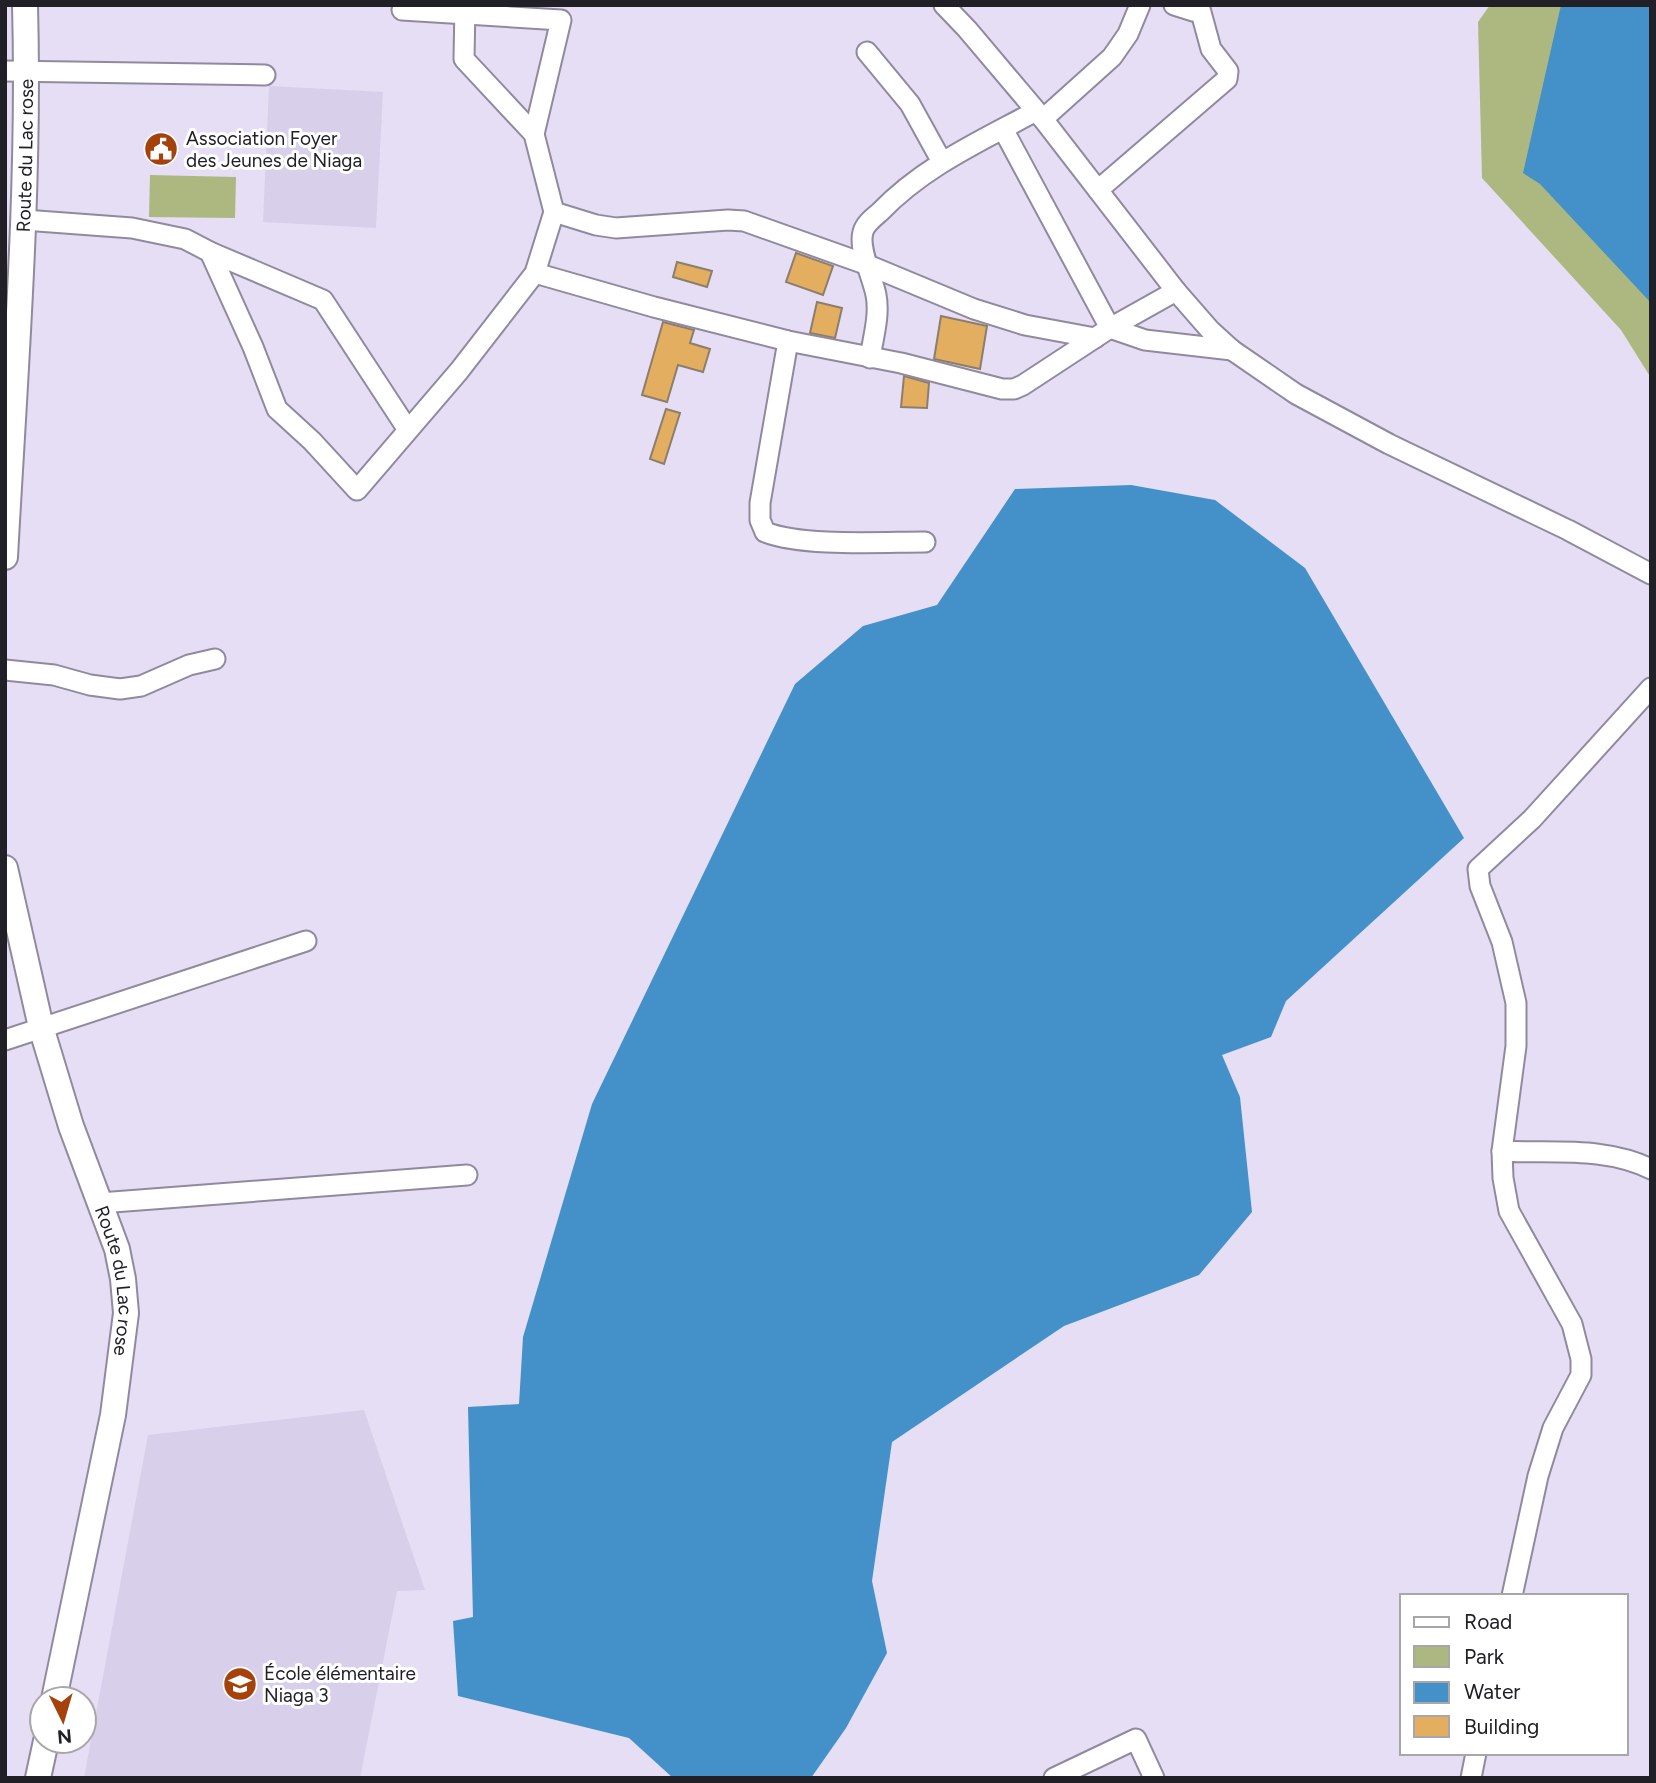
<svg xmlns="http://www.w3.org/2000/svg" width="1656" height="1783" font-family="Figtree,sans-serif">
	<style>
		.built { fill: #d8cfeb }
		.green { fill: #adb880 }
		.water { fill: #4491c9 }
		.building { fill: #e3ae60; stroke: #8b7e6d; stroke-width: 2 }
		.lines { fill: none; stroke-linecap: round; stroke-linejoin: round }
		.minor-casing { stroke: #918a9e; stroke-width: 23 }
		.major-casing { stroke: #918a9e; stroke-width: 28 }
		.minor { stroke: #fff; stroke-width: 19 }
		.major { stroke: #fff; stroke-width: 24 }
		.labels { text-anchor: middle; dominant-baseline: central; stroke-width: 6; stroke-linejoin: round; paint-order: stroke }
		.poi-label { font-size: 19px; fill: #222027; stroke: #fff; text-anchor: start }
		.street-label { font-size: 19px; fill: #222027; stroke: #fff }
	</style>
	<rect width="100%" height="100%" fill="#e5def4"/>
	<g class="built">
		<path d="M 269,86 L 383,92 L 376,228 L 263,222 Z"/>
		<path d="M 364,1410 L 425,1590 L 397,1591 L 360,1778 L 84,1778 L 148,1435 Z"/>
	</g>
	<g class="green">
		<path d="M 1490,5 L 1651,5 L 1651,378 L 1621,330 L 1482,178 L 1478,22 Z"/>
		<path d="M 150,175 L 236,177 L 235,218 L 149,217 Z"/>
	</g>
	<g class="water">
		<path d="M 1561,5 L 1651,5 L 1651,303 L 1540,184 L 1523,173 Z"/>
		<path d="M 1131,485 L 1215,500 L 1305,568 L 1464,838 L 1286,1001 L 1271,1037 L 1222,1055 L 1240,1097 L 1252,1212 L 1199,1275 L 1064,1326 L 892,1442 L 872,1581 L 887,1653 L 846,1728 L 811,1778 L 673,1778 L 629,1738 L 458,1696 L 453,1621 L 473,1617 L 468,1407 L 519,1404 L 523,1337 L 592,1104 L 795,684 L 863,626 L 937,605 L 1015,489 Z"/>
	</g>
	<g class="building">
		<path d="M 796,253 L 833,266 L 823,295 L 786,282 Z"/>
		<path d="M 677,262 L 712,271 L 707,287 L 673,277 Z"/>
		<path d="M 817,302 L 842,308 L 835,338 L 810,333 Z"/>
		<path d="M 941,316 L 987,326 L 980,369 L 934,359 Z"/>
		<path d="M 663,322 L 694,330 L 690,343 L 710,349 L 703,372 L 678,365 L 667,402 L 642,395 Z"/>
		<path d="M 904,376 L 929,383 L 927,408 L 901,407 Z"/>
		<path d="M 666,409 L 680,413 L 664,464 L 650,459 Z"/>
	</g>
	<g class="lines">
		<g class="minor-casing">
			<g id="minor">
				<path d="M 465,5 L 464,59 L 534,134 L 554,212 L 596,225 L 616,228 L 728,220 L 744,221 L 868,265 L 974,309 L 1025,325 L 1095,338"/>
				<path d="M 944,5 L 967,29 L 1043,119 L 1176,291 L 1210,330 L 1232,350 L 1296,394 L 1389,444 L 1568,530 L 1651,574"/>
				<path d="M 1174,5 L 1193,11 L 1199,5"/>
				<path d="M 402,10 L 561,20 L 534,134"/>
				<path d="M 867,52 L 910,104 L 942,162"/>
				<path d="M 5,71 L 265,75"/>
				<path d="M 1043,119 L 1112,57 L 1128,34 L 1140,5"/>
				<path d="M 1003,129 L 1110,328 L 1145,340 L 1232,350"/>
				<path d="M 1098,190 L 1227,79 L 1228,71 L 1211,49 L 1199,5"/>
				<path d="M 24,220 L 132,228 L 185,239 L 210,252 L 323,300 L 408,430"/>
				<path d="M 210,252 L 253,347 L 277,409 L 312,441 L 357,490 L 459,371 L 535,273 L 554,212"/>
				<path d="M 535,273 L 654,307 L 788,341 L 901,363 L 1002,389 L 1014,389 L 1023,385 L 1110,328 L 1176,291"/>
				<path d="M 788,341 L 760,503 L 760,520 L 765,532 C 803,547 882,542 925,542"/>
				<path d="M 870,358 C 873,338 880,315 876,295 C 873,278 858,249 863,232 C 865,224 874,217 880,212 C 924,166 981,141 1036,111"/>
				<path d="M 5,670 L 54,675 L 90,685 L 120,689 L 141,686 L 189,665 L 215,659"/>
				<path d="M 5,1040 L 306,941"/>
				<path d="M 1502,1151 L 1516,1046 L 1516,1003 L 1502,942 L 1480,886 L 1478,869 L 1532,819 L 1651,688"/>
				<path d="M 100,1203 L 467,1175"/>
				<path d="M 1512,1596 L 1538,1476 L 1553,1428 L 1581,1375 L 1581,1359 L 1572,1324 L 1509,1211 L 1503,1178 L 1502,1151 C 1553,1154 1604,1146 1651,1169"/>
				<path d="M 1054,1778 L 1136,1739 L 1154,1778"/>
				<path d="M 1471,1778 L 1476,1753"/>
			</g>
		</g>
		<g class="major-casing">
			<g id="major">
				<path id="s1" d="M 5,557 C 15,373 30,189 25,5"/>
				<path id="s2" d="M 5,868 L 41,1027 L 71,1126 L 117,1249 L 123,1279 L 126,1313 L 113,1415 L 54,1699"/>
				<path d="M 38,1778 L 46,1741"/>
			</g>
		</g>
		<use href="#minor" class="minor"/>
		<use href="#major" class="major"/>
	</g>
	<defs>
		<g id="civic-disc" transform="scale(1.75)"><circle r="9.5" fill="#a5410b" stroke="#fff"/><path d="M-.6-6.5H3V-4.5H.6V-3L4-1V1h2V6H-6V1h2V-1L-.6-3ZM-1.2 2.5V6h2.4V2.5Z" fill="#fff"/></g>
		<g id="school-disc" transform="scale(1.75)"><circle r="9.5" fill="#a5410b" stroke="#fff"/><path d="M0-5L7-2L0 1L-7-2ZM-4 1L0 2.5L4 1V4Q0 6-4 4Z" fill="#fff"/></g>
	</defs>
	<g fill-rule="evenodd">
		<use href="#civic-disc" x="161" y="149"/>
		<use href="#school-disc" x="240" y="1684"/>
	</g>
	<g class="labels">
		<g class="poi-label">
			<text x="186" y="138">Association Foyer<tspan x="186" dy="22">des Jeunes de Niaga</tspan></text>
			<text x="264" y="1673">École élémentaire<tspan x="264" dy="22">Niaga 3</tspan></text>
		</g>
		<g class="street-label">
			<text stroke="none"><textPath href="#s1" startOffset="402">Route du Lac rose</textPath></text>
			<text stroke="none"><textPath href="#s2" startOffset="429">Route du Lac rose</textPath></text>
		</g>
	</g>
	<rect width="1656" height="1783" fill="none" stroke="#222027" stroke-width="14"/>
	<rect x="1400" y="1594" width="228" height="161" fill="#ffffff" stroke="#a7a6a9" stroke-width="2"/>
	<rect x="1414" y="1617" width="35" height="10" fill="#ffffff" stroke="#a7a6a9" stroke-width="2"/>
	<text x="1464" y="1629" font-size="21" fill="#222027">Road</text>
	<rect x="1414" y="1646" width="35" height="21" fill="#adb880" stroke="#a7a6a9" stroke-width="2"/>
	<text x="1464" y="1664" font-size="21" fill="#222027">Park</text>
	<rect x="1414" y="1682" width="35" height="21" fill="#4491c9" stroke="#a7a6a9" stroke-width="2"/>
	<text x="1464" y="1699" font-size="21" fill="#222027">Water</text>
	<rect x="1414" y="1716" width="35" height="21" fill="#e3ae60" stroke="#a7a6a9" stroke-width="2"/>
	<text x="1464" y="1734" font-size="21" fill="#222027">Building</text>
	<g transform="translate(63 1720) rotate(175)"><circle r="33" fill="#ffffff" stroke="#a7a6a9" stroke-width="2"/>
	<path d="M0-5L12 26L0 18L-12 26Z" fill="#a5410b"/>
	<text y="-10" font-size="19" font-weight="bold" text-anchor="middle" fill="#222027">N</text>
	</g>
</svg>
